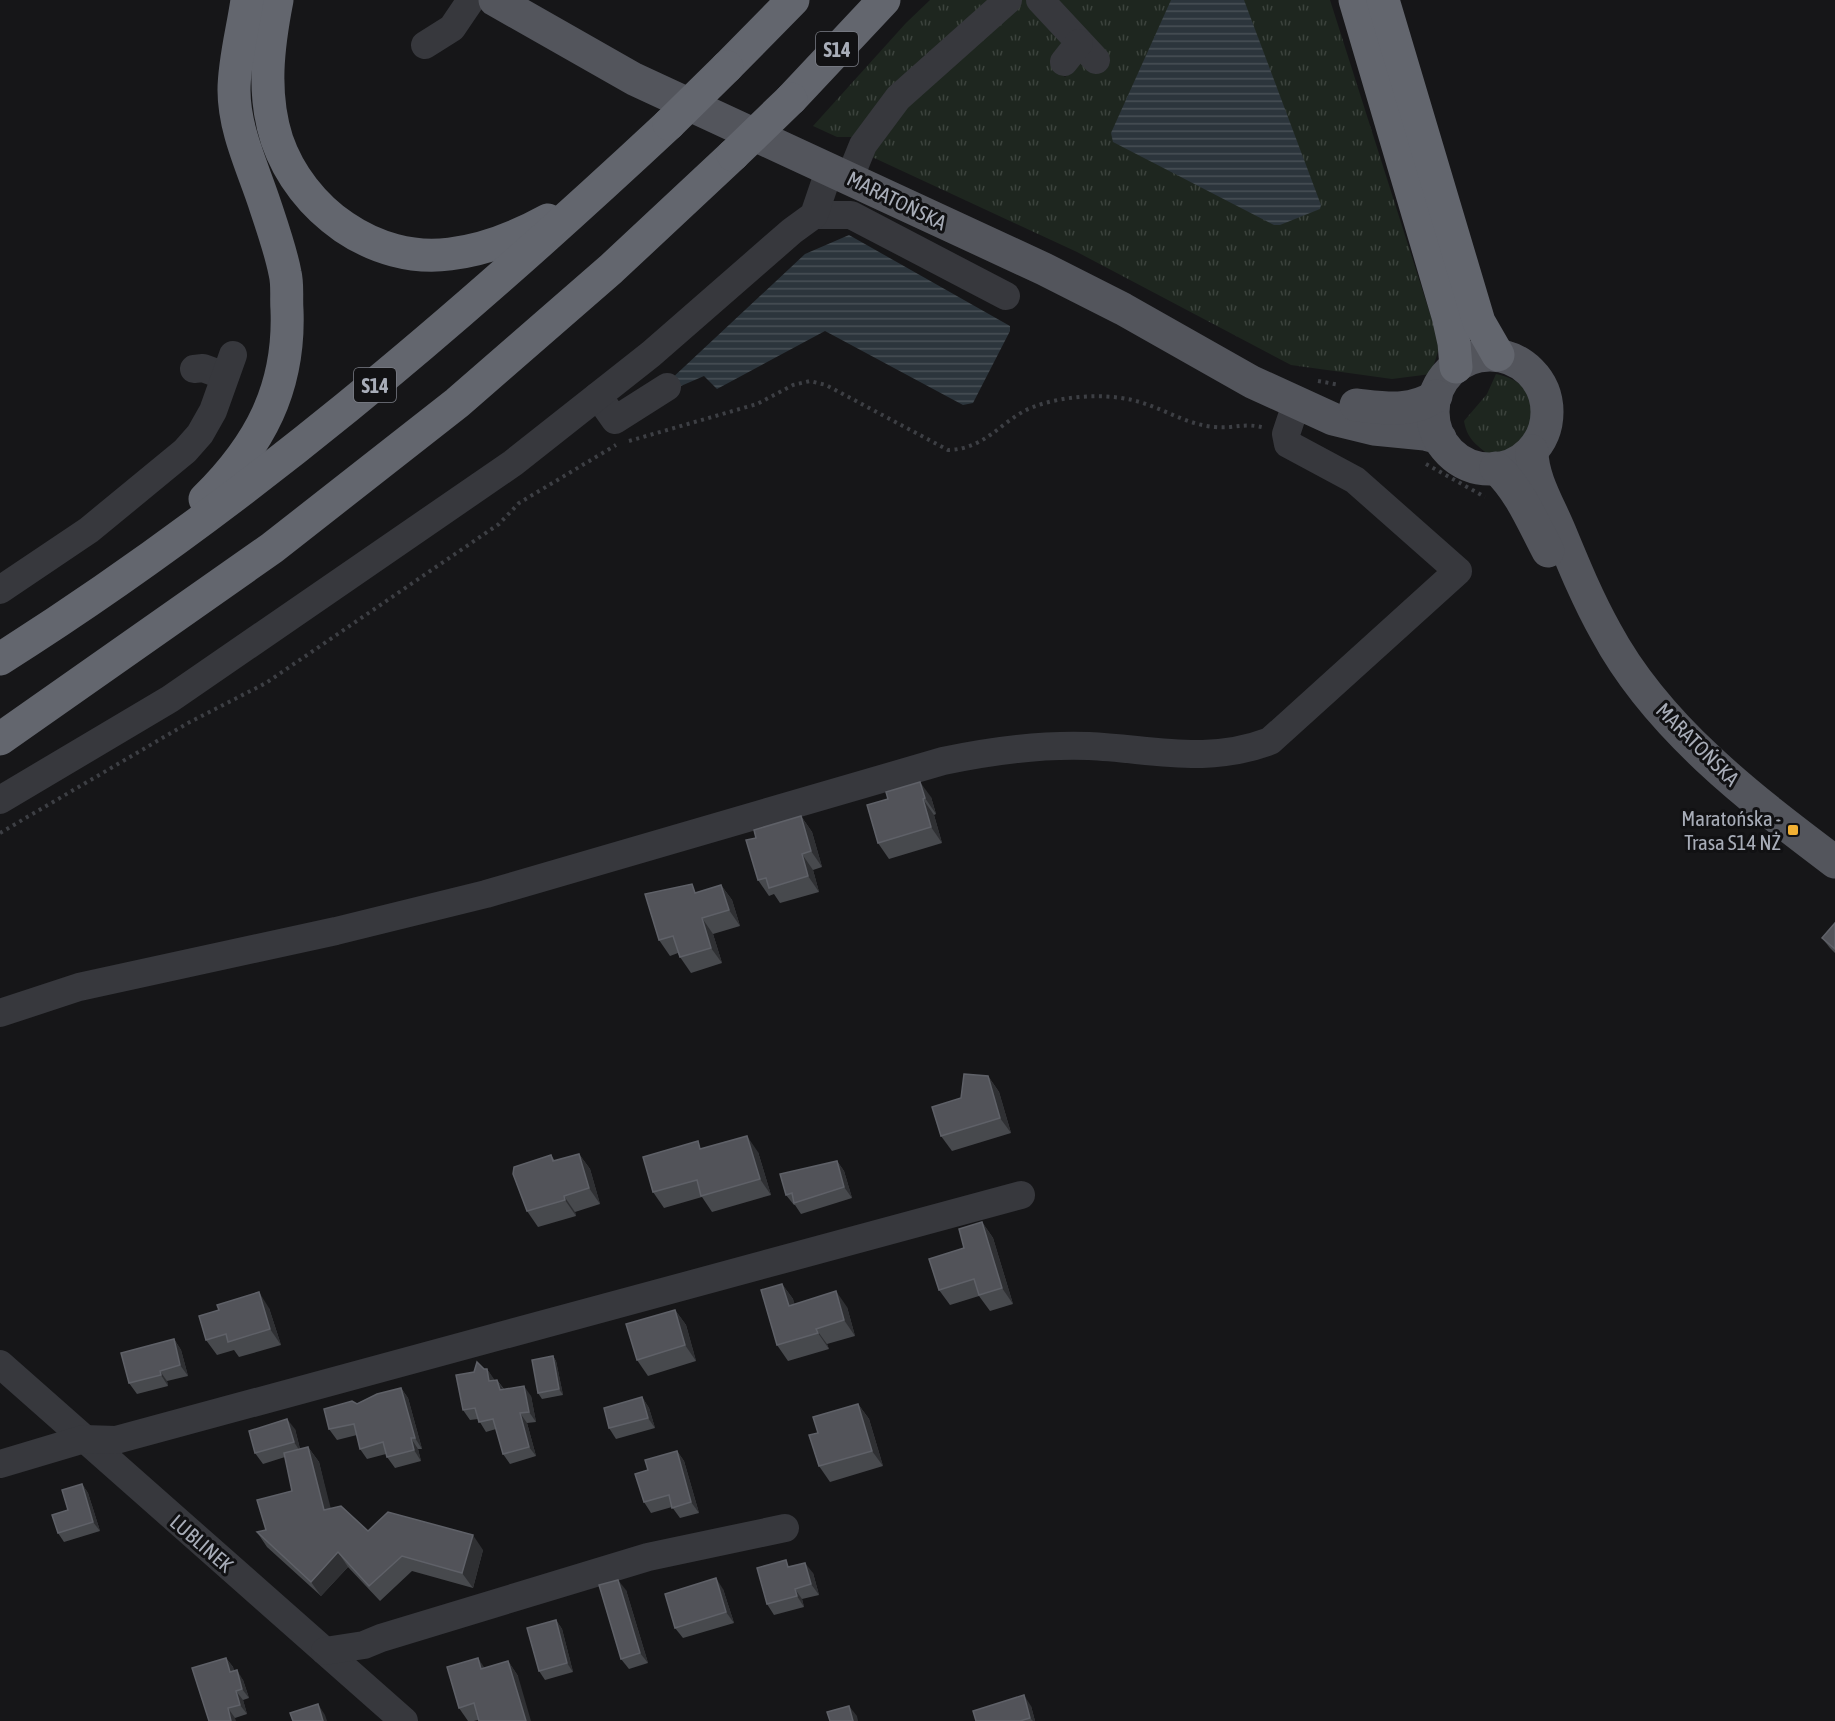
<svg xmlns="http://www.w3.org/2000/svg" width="1835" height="1721" font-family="'Asap Condensed',sans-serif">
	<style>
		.grass { fill: url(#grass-tufts) }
		.water { fill: url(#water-rules) }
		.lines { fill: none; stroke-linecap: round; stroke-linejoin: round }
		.path { stroke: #3d3f44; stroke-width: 4; stroke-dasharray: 3 4.5; stroke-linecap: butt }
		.minor { stroke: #37383d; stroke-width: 28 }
		.major { stroke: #53555c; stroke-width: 33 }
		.highway { stroke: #63666e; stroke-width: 33 }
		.highway-bridge { stroke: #63666e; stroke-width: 33 }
		.wall { fill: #47494d }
		.shaded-wall { fill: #2f3033 }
		.building { fill: #525359; stroke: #5f6168; stroke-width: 1.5 }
		.poi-dot { fill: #f2b134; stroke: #111113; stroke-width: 2 }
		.labels { text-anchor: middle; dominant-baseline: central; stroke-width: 6; stroke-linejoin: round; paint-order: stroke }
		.shield { fill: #111113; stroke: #7b7e86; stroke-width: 1.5 }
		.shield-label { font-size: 20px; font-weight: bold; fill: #a8adb8 }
		.street-label { font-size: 21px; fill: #a8adb8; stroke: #111113 }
		.poi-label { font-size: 21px; fill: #a8adb8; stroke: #111113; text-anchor: end }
	</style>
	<defs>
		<pattern id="grass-tufts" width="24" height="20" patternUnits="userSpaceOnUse" patternTransform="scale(1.5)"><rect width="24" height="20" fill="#1e261f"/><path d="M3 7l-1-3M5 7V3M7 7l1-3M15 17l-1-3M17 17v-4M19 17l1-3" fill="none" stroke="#3c433d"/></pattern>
		<pattern id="water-rules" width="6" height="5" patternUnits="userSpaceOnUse" patternTransform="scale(1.5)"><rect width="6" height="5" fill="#2c353c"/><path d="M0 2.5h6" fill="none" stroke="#485056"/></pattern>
	</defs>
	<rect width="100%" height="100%" fill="#161618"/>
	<g class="grass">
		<path d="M 930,0 L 1000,0 L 863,137 L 837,137 L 813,126 L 906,23 Z"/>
		<path d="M 1016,0 L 1031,0 L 1068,38 L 1052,65 L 1065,77 L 1081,62 L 1049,0 L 1330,0 L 1440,345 L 1431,374 L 1392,379 L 1291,365 L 1077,252 L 870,156 L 884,127 Z"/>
		<path d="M 1496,374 C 1505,376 1514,379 1521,385 C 1536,400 1538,432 1520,444 C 1511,450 1499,452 1488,454 C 1475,444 1467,438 1464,421 L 1487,394 Z"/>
	</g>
	<g class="water">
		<path d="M 1171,0 L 1244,0 L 1321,205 L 1320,209 L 1280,225 L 1274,225 L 1113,142 L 1111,133 Z"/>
		<path d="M 849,235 L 1010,326 L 1010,331 L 973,403 L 963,405 L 825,331 L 717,389 L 704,376 L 674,389 L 669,381 L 805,254 Z"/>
	</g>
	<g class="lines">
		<g class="path">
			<path d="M 1318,381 L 1340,385"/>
			<path d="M 629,441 L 757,404 L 793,385 L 810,381 L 826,385 L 948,450 C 987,449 1002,419 1033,407 C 1062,396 1102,393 1132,400 C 1160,406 1186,425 1215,427 C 1236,429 1243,422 1265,428"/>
			<path d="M 1426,464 L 1485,497"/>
			<path d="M 0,833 L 188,723 L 266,683 L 499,524 L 519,503 L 616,445"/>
		</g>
		<g class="minor">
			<path d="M 1040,0 L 1096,60"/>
			<path d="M 425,45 L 452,28 L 471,0"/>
			<path d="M 1064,62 L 1079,43"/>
			<path d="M 850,177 L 863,145 L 898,98 L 1008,0"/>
			<path d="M 814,215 L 851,215 L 1006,296"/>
			<path d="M 194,369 L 203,368 L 225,376"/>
			<path d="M 598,396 L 615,420 L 667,387"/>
			<path d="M 0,590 L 89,530 L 185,451 L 200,434 L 213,411 L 233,355"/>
			<path d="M 0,800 L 170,699 L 513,463 L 651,354 L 792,231 L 814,215 L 830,168"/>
			<path d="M 0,1013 L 79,987 L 336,931 L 486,894 L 943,761 C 991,751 1039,744 1089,746 C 1153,749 1207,765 1270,741 L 1458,571 L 1355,480 L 1288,444 L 1286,434 L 1297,401"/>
			<path d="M 0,1364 L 404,1721"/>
			<path d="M 0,1464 L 84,1439 L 116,1440 L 1021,1195"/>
			<path d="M 325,1651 L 364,1645 L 381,1638 L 648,1557 L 785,1528"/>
		</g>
		<g class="major">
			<path d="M 495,0 L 634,79 L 1044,269 L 1123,309 L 1252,382 L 1333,419 L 1374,429 L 1425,434 L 1440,438"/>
			<circle cx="1490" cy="412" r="57"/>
			<path d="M 1356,405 C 1385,408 1411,413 1436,396"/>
			<path d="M 1532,451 C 1532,479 1550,507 1560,532 C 1574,566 1588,600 1606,632 C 1657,727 1750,798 1835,862"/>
			<path d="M 1496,468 C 1520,490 1533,523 1548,551"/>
		</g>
		<g class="highway">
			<path d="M 277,0 C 268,46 262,94 277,140 C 301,210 374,264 450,254 C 486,250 517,237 548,220"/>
			<path d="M 1355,0 L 1448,316 L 1454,343 L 1456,367"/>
			<path d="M 1383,0 L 1479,322 L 1498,355"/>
			<path d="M 727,67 L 793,0"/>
			<path d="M 791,99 L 884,0"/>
			<path d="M 205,499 C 260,445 290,388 287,310 C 286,298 288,285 285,273 C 281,252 273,229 266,208 C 254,170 234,131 234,90 C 234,61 243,29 247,0"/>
			<path d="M 0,659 C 242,506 460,319 669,124"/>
			<path d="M 0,739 L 272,548 L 457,403 L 611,269 L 733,155"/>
		</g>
		<g class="highway-bridge">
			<path d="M 669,124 L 727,67"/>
			<path d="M 733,155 L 791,99"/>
		</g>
	</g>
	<g class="wall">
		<path d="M 931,797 L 936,814 L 934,815 L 942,843 L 889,859 L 878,843 L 888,799 Z"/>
		<path d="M 801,816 L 812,832 L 822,867 L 813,870 L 819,892 L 780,903 L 774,894 L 769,896 L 758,880 L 756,838 Z"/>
		<path d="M 721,885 L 732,900 L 740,926 L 713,934 L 722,963 L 691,973 L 680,957 L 678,953 L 670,956 L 659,940 L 698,892 Z"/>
		<path d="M 1835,923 L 1835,953 L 1830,948 L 1822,938 Z"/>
		<path d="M 988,1076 L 999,1092 L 1011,1133 L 952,1151 L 941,1136 L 961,1098 Z"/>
		<path d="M 703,1148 L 758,1152 L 771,1195 L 712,1212 L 702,1197 L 664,1208 L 653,1192 Z"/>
		<path d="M 579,1154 L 590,1169 L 600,1204 L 575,1212 L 576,1216 L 538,1227 L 527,1211 L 551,1155 L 555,1161 Z"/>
		<path d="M 837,1161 L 844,1171 L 852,1198 L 801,1214 L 795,1205 L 794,1205 L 786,1195 Z"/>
		<path d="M 982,1222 L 993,1238 L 1013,1304 L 990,1311 L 979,1296 L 950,1305 L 939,1290 L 964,1248 Z"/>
		<path d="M 782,1284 L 793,1299 L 794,1304 L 847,1307 L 855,1336 L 827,1344 L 829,1349 L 788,1361 L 777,1345 Z"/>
		<path d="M 269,1308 L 281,1345 L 239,1357 L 234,1350 L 217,1355 L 206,1340 Z"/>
		<path d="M 675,1310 L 686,1325 L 696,1361 L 648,1376 L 637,1360 Z"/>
		<path d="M 174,1339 L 181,1350 L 188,1376 L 167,1381 L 168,1386 L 137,1394 L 129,1383 Z"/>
		<path d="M 553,1356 L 556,1361 L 563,1395 L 542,1399 L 538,1393 Z"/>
		<path d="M 484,1369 L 487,1369 L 494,1380 L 497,1380 L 504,1389 L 531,1396 L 536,1422 L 527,1423 L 536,1456 L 510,1464 L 503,1454 L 496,1429 L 486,1432 L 478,1419 L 470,1420 L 463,1410 Z"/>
		<path d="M 401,1388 L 408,1398 L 422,1449 L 418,1449 L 421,1461 L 395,1468 L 387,1457 L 386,1454 L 367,1459 L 360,1449 L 357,1435 L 337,1440 L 329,1429 L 357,1404 Z"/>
		<path d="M 642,1397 L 649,1408 L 655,1428 L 616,1439 L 609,1428 Z"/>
		<path d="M 858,1404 L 869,1419 L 883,1466 L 830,1482 L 819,1466 L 818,1433 Z"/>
		<path d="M 295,1429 L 300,1449 L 308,1447 L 319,1462 L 330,1509 L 368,1531 L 483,1550 L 473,1588 L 412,1571 L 380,1601 L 348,1567 L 321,1596 L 267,1547 L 257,1532 L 266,1530 L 292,1491 L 285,1457 L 263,1464 L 255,1453 Z"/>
		<path d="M 677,1451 L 684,1461 L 699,1513 L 680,1518 L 672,1507 L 651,1513 L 644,1502 L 648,1470 Z"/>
		<path d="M 82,1484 L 88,1493 L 100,1531 L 64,1542 L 58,1533 Z"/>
		<path d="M 791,1566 L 813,1573 L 819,1595 L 802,1599 L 804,1607 L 774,1615 L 767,1604 Z"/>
		<path d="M 723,1589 L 734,1623 L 683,1638 L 675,1628 Z"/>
		<path d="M 626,1590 L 648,1663 L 629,1669 L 621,1659 Z"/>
		<path d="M 556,1620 L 562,1629 L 573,1672 L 545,1680 L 539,1671 Z"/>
		<path d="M 226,1658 L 233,1667 L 234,1671 L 243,1680 L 249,1698 L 243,1700 L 247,1714 L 235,1718 L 209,1721 Z"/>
		<path d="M 508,1661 L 518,1676 L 478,1720 L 474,1721 L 468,1721 L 459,1708 L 484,1668 Z"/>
		<path d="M 1031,1706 L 1035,1721 L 976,1721 Z"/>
	</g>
	<g class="shaded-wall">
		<path d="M 920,782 L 931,797 L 936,814 L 925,798 Z"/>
		<path d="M 923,799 L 934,815 L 942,843 L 931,827 Z"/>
		<path d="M 801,816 L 812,832 L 822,867 L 811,851 Z"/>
		<path d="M 802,854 L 813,870 L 819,892 L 808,876 Z"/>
		<path d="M 721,885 L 732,900 L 740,926 L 729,910 Z"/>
		<path d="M 702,918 L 713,934 L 722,963 L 711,948 Z"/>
		<path d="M 988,1076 L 999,1092 L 1011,1133 L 1000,1118 Z"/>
		<path d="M 747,1136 L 758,1152 L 771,1195 L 760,1179 Z"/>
		<path d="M 579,1154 L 590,1169 L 600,1204 L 589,1188 Z"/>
		<path d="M 837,1161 L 844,1171 L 852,1198 L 844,1187 Z"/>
		<path d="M 564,1196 L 575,1212 L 576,1216 L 565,1200 Z"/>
		<path d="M 982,1222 L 993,1238 L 1013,1304 L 1002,1288 Z"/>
		<path d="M 782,1284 L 793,1299 L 800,1321 L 789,1306 Z"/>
		<path d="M 836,1291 L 847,1307 L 855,1336 L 844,1320 Z"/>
		<path d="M 259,1292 L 269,1308 L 281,1345 L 270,1329 Z"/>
		<path d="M 675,1310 L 686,1325 L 696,1361 L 685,1345 Z"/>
		<path d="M 816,1329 L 827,1344 L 829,1349 L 818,1333 Z"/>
		<path d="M 174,1339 L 181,1350 L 188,1376 L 180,1365 Z"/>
		<path d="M 553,1356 L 556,1361 L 563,1395 L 559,1389 Z"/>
		<path d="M 487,1369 L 494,1379 L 496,1391 L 489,1381 Z"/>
		<path d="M 160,1371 L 167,1381 L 168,1386 L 161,1375 Z"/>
		<path d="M 497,1380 L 504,1390 L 500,1390 Z"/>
		<path d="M 524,1386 L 531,1396 L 536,1422 L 529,1412 Z"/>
		<path d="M 401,1388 L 408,1398 L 422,1449 L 415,1438 Z"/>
		<path d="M 642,1397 L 649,1408 L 655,1428 L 648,1418 Z"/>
		<path d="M 858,1404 L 869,1419 L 883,1466 L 872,1451 Z"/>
		<path d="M 520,1413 L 527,1423 L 536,1456 L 529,1447 Z"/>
		<path d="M 287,1419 L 295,1429 L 301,1453 L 294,1442 Z"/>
		<path d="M 411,1438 L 418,1449 L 421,1461 L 414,1450 Z"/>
		<path d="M 308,1447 L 319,1462 L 335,1525 L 324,1510 Z"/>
		<path d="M 677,1451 L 684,1461 L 699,1513 L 691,1502 Z"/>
		<path d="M 82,1484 L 88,1493 L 100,1531 L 93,1522 Z"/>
		<path d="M 473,1535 L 483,1550 L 473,1588 L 462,1573 Z"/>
		<path d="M 338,1552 L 348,1567 L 321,1596 L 311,1582 Z"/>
		<path d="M 805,1563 L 813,1573 L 819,1595 L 811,1584 Z"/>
		<path d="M 716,1578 L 723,1589 L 734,1623 L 726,1612 Z"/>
		<path d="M 618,1580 L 626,1590 L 648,1663 L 640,1653 Z"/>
		<path d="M 795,1589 L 802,1599 L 804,1607 L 797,1596 Z"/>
		<path d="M 556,1620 L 562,1629 L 573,1672 L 567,1663 Z"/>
		<path d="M 226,1658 L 233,1667 L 237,1681 L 230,1672 Z"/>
		<path d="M 478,1658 L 488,1673 L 481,1669 Z"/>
		<path d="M 508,1661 L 518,1676 L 531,1721 L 526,1721 Z"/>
		<path d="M 237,1670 L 243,1680 L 249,1698 L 242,1689 Z"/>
		<path d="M 236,1691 L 243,1700 L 247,1714 L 240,1705 Z"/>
		<path d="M 1024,1695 L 1031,1706 L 1035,1721 L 1033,1721 L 1030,1718 Z"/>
		<path d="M 318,1704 L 325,1715 L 327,1721 L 323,1721 Z"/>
		<path d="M 849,1706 L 857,1716 L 858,1721 L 853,1721 Z"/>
		<path d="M 228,1708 L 235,1718 L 236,1721 L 231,1721 Z"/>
	</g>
	<g class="building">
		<path d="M 920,782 L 925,798 L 923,799 L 931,827 L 878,843 L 867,805 L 888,799 L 886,792 Z"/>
		<path d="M 801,816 L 811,851 L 802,854 L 808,876 L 769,888 L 766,878 L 758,880 L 746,840 L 756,838 L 754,830 Z"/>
		<path d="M 692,884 L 695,893 L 721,885 L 729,910 L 702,918 L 711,948 L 680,957 L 673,936 L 659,940 L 645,894 Z"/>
		<path d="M 1835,923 L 1835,949 L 1822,938 Z"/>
		<path d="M 964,1074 L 988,1076 L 1000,1118 L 941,1136 L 932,1107 L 961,1098 Z"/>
		<path d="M 747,1136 L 760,1179 L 701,1196 L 697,1180 L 653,1192 L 643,1157 L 698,1141 L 700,1149 Z"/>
		<path d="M 579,1154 L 589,1188 L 564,1196 L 565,1200 L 527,1211 L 513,1174 L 514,1167 L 551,1155 L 553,1161 Z"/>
		<path d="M 837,1161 L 844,1187 L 794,1203 L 792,1193 L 786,1195 L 780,1174 Z"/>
		<path d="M 982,1222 L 1002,1288 L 979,1295 L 974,1279 L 939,1290 L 929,1259 L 964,1248 L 959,1229 Z"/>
		<path d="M 782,1284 L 789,1306 L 836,1291 L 844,1320 L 816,1329 L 818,1333 L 777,1345 L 761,1290 Z"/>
		<path d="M 259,1292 L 270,1329 L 228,1342 L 226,1334 L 206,1340 L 199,1316 L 219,1310 L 217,1305 Z"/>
		<path d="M 675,1310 L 685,1345 L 637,1360 L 626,1324 Z"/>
		<path d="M 174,1339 L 180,1365 L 160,1371 L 161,1375 L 129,1383 L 121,1353 Z"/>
		<path d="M 553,1356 L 559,1389 L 538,1393 L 532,1360 Z"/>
		<path d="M 477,1362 L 484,1369 L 487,1369 L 489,1381 L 497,1380 L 500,1390 L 524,1386 L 529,1412 L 520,1413 L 529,1447 L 503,1454 L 493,1419 L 479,1422 L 475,1408 L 463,1410 L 456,1375 L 474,1372 Z"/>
		<path d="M 401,1388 L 415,1438 L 411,1438 L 414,1450 L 387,1457 L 383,1442 L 360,1449 L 354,1424 L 329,1429 L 324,1409 L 352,1401 L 357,1404 L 377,1394 Z"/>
		<path d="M 642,1397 L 648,1418 L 609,1428 L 604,1408 Z"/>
		<path d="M 858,1404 L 872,1451 L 819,1466 L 809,1435 L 818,1433 L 813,1417 Z"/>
		<path d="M 287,1419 L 294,1442 L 255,1453 L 249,1431 Z"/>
		<path d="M 308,1447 L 324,1510 L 341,1506 L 368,1531 L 388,1512 L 473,1535 L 462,1573 L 402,1556 L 369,1586 L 338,1552 L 311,1582 L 257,1532 L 266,1530 L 257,1500 L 292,1491 L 284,1453 Z"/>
		<path d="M 677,1451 L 691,1502 L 672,1508 L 669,1495 L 644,1502 L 635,1474 L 648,1470 L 645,1460 Z"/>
		<path d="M 82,1484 L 93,1522 L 58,1533 L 52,1515 L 68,1510 L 62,1490 Z"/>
		<path d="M 786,1560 L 788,1567 L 805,1563 L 811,1584 L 795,1589 L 797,1596 L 767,1604 L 757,1568 Z"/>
		<path d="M 716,1578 L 726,1612 L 675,1628 L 665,1594 Z"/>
		<path d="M 618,1580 L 640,1653 L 621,1659 L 599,1585 Z"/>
		<path d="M 556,1620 L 567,1663 L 539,1671 L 527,1628 Z"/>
		<path d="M 226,1658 L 230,1672 L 237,1670 L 242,1689 L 236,1691 L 240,1705 L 228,1708 L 231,1721 L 209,1721 L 192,1668 Z"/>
		<path d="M 478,1658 L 481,1669 L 508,1661 L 526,1721 L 479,1721 L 474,1703 L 459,1708 L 447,1667 Z"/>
		<path d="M 1024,1695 L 1030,1718 L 1020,1721 L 976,1721 L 973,1711 Z"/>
		<path d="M 318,1704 L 323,1721 L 293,1721 L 290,1713 Z"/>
		<path d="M 849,1706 L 853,1721 L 830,1721 L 827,1712 Z"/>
	</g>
	<rect class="poi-dot" x="1787" y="824" width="12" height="12" rx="3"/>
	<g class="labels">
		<g class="shield">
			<rect x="816" y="32" width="42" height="34" rx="4.5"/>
			<rect x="354" y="368" width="42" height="34" rx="4.5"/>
		</g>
		<g class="shield-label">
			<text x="837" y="49">S14</text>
			<text x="375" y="385">S14</text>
		</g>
		<g class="street-label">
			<text transform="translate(897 200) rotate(26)">MARATOŃSKA</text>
			<text transform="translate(1698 744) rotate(45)">MARATOŃSKA</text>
			<text transform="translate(202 1543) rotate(41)">LUBLINEK</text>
		</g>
		<g class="poi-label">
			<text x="1781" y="818">Maratońska -<tspan x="1781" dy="24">Trasa S14 NŻ</tspan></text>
		</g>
	</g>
</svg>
